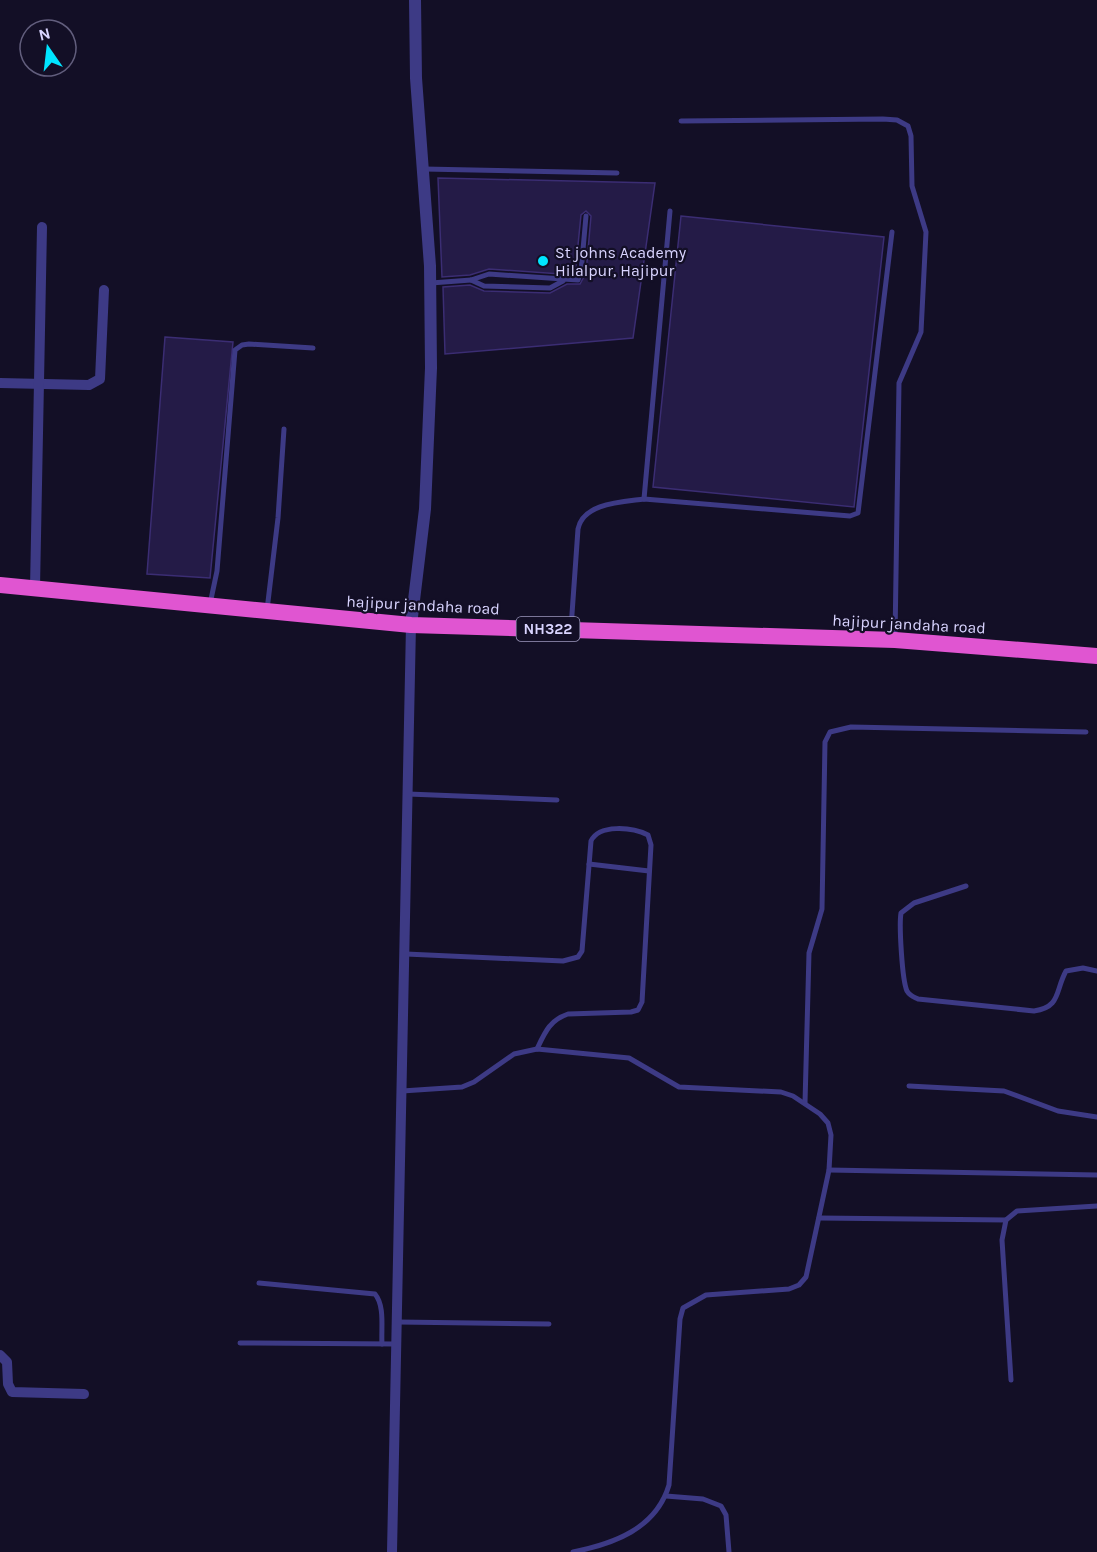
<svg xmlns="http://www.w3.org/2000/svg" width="1097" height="1552" font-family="Karla,sans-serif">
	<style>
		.building { fill: #241b47; stroke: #3b2d73; stroke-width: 1.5 }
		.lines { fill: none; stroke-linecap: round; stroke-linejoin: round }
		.service { stroke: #3d3a85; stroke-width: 5 }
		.minor { stroke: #3d3a85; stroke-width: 10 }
		.tertiary { stroke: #3d3a85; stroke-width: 12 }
		.trunk { stroke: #e055d1; stroke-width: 16 }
		.poi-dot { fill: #00e5ff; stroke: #130f26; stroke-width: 2 }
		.labels { text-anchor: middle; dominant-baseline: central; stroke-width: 4.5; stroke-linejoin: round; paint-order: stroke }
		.shield { fill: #130f26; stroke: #9e99be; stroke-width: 1.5 }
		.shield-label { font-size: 15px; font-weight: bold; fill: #d9d4ff }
		.poi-label { font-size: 16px; fill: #d9d4ff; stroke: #130f26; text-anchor: start }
		.street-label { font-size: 16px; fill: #d9d4ff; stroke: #130f26 }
	</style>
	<rect width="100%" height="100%" fill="#130f26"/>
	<g class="building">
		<path d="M 438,178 L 655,183 L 633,338 L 445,354 L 443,287 L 470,285 L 484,291 L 550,293 L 567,284 L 580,284 L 586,273 L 591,216 L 586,211 L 581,215 L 575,275 L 489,269 L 470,275 L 442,277 Z"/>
		<path d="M 681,216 L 884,237 L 854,507 L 653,487 Z"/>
		<path d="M 165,337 L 233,342 L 210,578 L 147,574 Z"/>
	</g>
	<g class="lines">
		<g class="service">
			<path d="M 681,121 L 883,119 L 897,120 L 908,126 L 911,136 L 912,186 L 926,232 L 921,332 L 899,383 L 895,638"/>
			<path d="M 424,169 L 617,173"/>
			<path d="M 471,280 L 484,286 L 550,288 L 563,281"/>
			<path d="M 431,283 L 471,280 L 489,274 L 578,280 L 581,272 L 586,216"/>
			<path d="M 644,499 L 670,211"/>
			<path d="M 210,604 L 217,571 L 235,350 L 242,345 L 249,344 L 313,348"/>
			<path d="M 267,610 L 278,518 L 284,429"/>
			<path d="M 571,628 L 578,529 C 583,503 622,502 644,499 L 850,516 L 858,513 L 892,232"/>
			<path d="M 408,794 L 557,800"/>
			<path d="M 589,864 L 649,871"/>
			<path d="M 966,886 L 914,903 L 901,913 C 899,925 902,980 907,991 C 910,996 914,997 918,999 L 1034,1011 C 1061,1007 1055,991 1066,971 L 1083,968 L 1097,971"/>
			<path d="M 406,954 L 563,961 L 578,957 L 582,951 L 591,841 C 599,824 632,827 648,835 L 651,845 L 642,1002 L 638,1010 L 631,1012 L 568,1014 C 550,1020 545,1032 537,1049"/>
			<path d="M 909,1086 L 1004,1091 L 1058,1111 L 1097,1117"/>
			<path d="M 402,1091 L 462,1087 L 474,1082 L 514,1054 L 537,1049 L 629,1058 L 679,1087 L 781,1092 L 793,1096 L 820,1114 L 828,1123 L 831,1135 L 829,1170 L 806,1277 L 799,1285 L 789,1289 L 706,1295 L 683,1308 L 680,1319 L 669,1485 C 656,1529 613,1544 573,1552"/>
			<path d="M 805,1103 L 809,953 L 822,909 L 825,742 L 830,732 L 851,727 L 1086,732"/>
			<path d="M 829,1170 L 1097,1175"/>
			<path d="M 819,1218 L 1006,1220"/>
			<path d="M 259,1283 L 375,1294 C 385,1306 381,1328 382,1344"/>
			<path d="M 398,1322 L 549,1324"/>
			<path d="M 240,1343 L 396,1344"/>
			<path d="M 1011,1380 L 1002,1240 L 1006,1220 L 1017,1211 L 1097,1206"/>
			<path d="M 666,1496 L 703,1499 L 721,1506 L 726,1515 L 729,1552"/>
		</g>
		<g class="minor">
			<path d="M 0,383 L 89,385 L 100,379 L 104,290"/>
			<path d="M 35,588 L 42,227"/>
			<path d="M 0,1355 L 7,1362 L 8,1384 L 12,1392 L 84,1394"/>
			<path d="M 392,1552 L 411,625"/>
		</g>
		<path class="tertiary" d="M 411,625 L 425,509 L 431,368 L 430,266 L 416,78 L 415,0"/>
		<path class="trunk" d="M 0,585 L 411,625 L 895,640 L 1097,656"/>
	</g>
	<circle class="poi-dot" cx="543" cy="261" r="6"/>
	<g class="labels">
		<rect class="shield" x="516.5" y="617" width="63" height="24" rx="4.5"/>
		<g class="shield-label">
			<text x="548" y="629">NH322</text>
		</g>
		<g class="poi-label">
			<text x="555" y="252">St johns Academy<tspan x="555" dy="18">Hilalpur, Hajipur</tspan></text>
		</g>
		<g class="street-label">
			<text transform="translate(423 605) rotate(3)">hajipur jandaha road</text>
			<text transform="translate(909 624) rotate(3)">hajipur jandaha road</text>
		</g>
	</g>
	<g transform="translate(48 48) rotate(346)"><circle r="28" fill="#130f26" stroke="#625e7d" stroke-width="1.5"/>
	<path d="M0-4.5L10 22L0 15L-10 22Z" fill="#00e5ff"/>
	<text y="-9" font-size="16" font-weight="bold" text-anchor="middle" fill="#d9d4ff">N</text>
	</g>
</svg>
